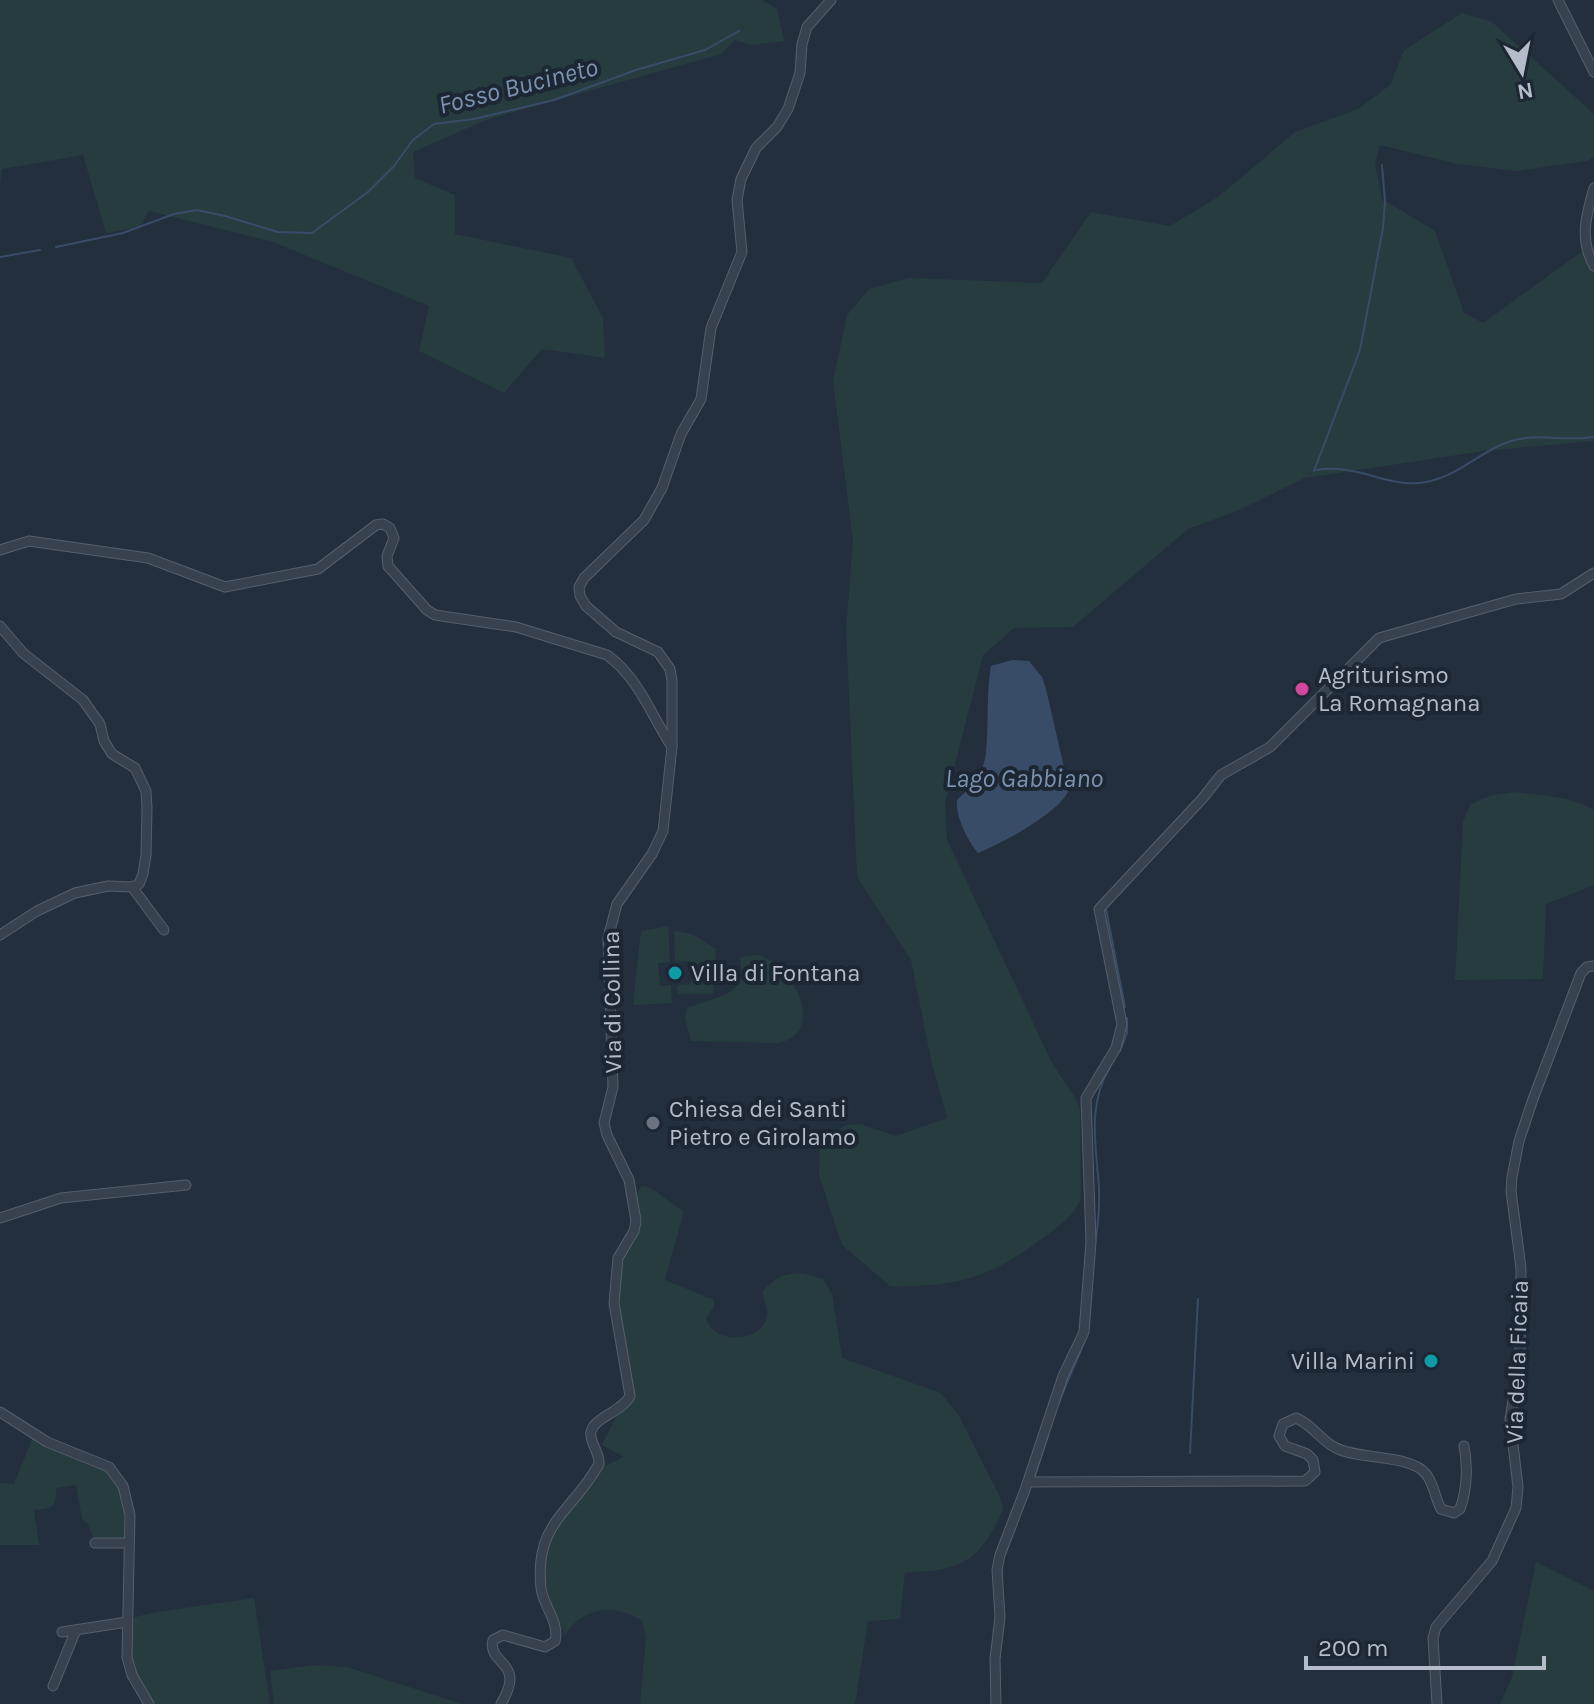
<svg xmlns="http://www.w3.org/2000/svg" width="1594" height="1704" font-family="Karla,sans-serif">
	<style>
		.green { fill: #263c3f }
		.water { fill: #394c67 }
		.lines { fill: none; stroke-linecap: round; stroke-linejoin: round }
		.stream { stroke: #394c67; stroke-width: 2 }
		.street-casing { stroke: #565f6c; stroke-width: 11 }
		.street { stroke: #38414e; stroke-width: 9 }
		.hotel-dot { fill: #d1479c; stroke: #1d2633; stroke-width: 3 }
		.culture-dot { fill: #0f9aa8; stroke: #1d2633; stroke-width: 3 }
		.worship-dot { fill: #6b7280; stroke: #1d2633; stroke-width: 3 }
		.labels { text-anchor: middle; dominant-baseline: central; stroke-width: 8; stroke-linejoin: round; paint-order: stroke }
		.poi-label { font-size: 24px; fill: #b4bcc9; stroke: #1d2633; text-anchor: start }
		.street-label { font-size: 24px; fill: #b4bcc9; stroke: #1d2633 }
		.water-label { font-size: 26px; font-style: italic; fill: #7c92b1; stroke: #1d2633 }
	</style>
	<rect width="100%" height="100%" fill="#242f3e"/>
	<g class="green">
		<path d="M 0,0 L 762,0 L 777,9 L 784,41 L 752,45 L 735,40 L 721,54 L 486,120 L 413,152 L 415,178 L 455,195 L 455,234 L 571,258 L 603,318 L 605,358 L 542,349 L 504,393 L 419,351 L 429,306 L 273,242 L 149,211 L 140,227 L 106,233 L 83,155 L 2,169 L 0,184 Z"/>
		<path d="M 1462,13 L 1492,22 L 1594,114 L 1594,157 L 1587,161 L 1517,171 L 1457,164 L 1380,145 L 1375,163 L 1382,199 L 1435,231 L 1464,313 L 1483,323 L 1583,251 L 1594,260 L 1594,441 L 1484,451 L 1305,478 L 1237,511 L 1188,529 L 1073,627 L 1014,628 L 983,655 L 945,803 L 947,840 L 1052,1063 L 1074,1096 L 1080,1109 L 1081,1199 C 1075,1215 1060,1225 1047,1235 C 994,1276 958,1288 890,1286 L 842,1245 L 819,1175 L 820,1148 L 831,1132 L 847,1125 L 860,1124 L 896,1136 L 947,1118 L 931,1060 L 911,960 L 857,877 L 846,628 L 853,542 L 833,381 L 847,315 L 869,289 L 909,278 L 1042,283 L 1091,212 L 1170,226 L 1218,197 L 1295,132 L 1358,109 L 1390,85 L 1404,50 Z"/>
		<path d="M 1514,792 C 1542,795 1570,796 1594,810 L 1594,885 L 1546,904 L 1543,979 L 1455,980 L 1463,821 L 1471,804 L 1489,796 Z"/>
		<path d="M 668,926 L 670,962 L 658,963 L 660,986 L 671,985 L 672,1003 L 633,1005 L 641,931 Z"/>
		<path d="M 674,931 L 692,934 L 716,949 L 713,994 L 678,994 L 677,985 L 691,984 L 690,961 L 675,962 Z"/>
		<path d="M 758,955 C 792,963 828,1031 779,1043 L 691,1041 L 685,1018 L 687,1008 L 725,995 L 735,988 L 742,978 L 740,957 Z"/>
		<path d="M 642,1186 C 658,1187 669,1205 684,1211 L 665,1280 L 714,1300 L 714,1306 L 706,1318 C 712,1344 760,1344 767,1317 C 769,1308 763,1300 763,1291 C 780,1271 799,1270 823,1279 L 832,1294 L 842,1358 L 941,1393 L 959,1416 L 999,1495 L 1003,1507 L 1001,1514 C 984,1549 972,1566 931,1571 C 922,1572 913,1571 905,1573 L 900,1619 L 868,1621 L 855,1704 L 640,1704 L 646,1637 L 642,1621 C 614,1603 583,1607 565,1635 C 547,1598 536,1572 552,1532 L 604,1466 L 624,1457 L 602,1445 L 618,1413 L 631,1405 L 634,1397 L 617,1303 L 623,1255 L 639,1212 L 637,1193 Z"/>
		<path d="M 33,1437 L 46,1446 L 105,1470 C 126,1490 125,1513 124,1541 L 94,1539 L 88,1524 L 82,1519 L 76,1485 L 56,1488 C 57,1507 52,1509 34,1510 L 39,1545 L 0,1545 L 0,1483 L 14,1484 Z"/>
		<path d="M 1536,1562 L 1594,1591 L 1594,1704 L 1500,1704 L 1512,1677 Z"/>
		<path d="M 254,1598 L 270,1704 L 153,1704 L 131,1662 L 132,1618 L 151,1613 Z"/>
		<path d="M 314,1665 L 347,1667 L 462,1704 L 274,1704 L 270,1671 Z"/>
	</g>
	<path class="water" d="M 1012,660 L 1029,661 L 1042,677 L 1046,689 L 1069,789 C 1062,812 1000,844 978,853 C 968,841 955,816 957,800 L 974,784 L 979,784 C 980,773 985,763 986,752 C 989,723 986,695 991,666 Z"/>
	<g class="lines">
		<g class="stream">
			<path d="M 56,247 L 123,233 L 174,214 L 197,210 L 225,216 L 278,232 L 312,233 L 368,192 L 394,166 L 413,140 L 434,124 L 474,119 L 554,100 L 636,70 L 705,50 L 739,31"/>
			<path d="M 0,257 L 40,250"/>
			<path d="M 1316,470 C 1354,463 1385,486 1419,483 C 1454,480 1477,453 1508,442 C 1535,432 1566,442 1594,437"/>
			<path d="M 1314,471 L 1360,350 L 1383,228 L 1385,201 L 1382,165"/>
			<path d="M 1106,909 L 1125,1007"/>
			<path d="M 1120,1051 L 1127,1033 L 1127,1018"/>
			<path d="M 1095,1244 C 1098,1225 1100,1207 1099,1188 C 1096,1145 1087,1105 1110,1067"/>
			<path d="M 1059,1402 L 1086,1338"/>
			<path d="M 1190,1453 L 1198,1299"/>
			<path d="M 1035,1476 L 1052,1423"/>
			<path d="M 1002,1579 L 1002,1565"/>
		</g>
		<g class="street-casing">
			<g id="street">
				<path d="M 1558,0 L 1594,72"/>
				<path d="M 1594,188 C 1586,216 1579,239 1594,266"/>
				<path d="M 0,550 L 29,541 L 148,558 L 225,587 L 318,569 L 376,525 L 383,524 L 390,528 L 394,538 L 387,556 L 388,566 L 427,610 L 435,615 L 516,627 L 607,655 C 639,678 651,715 672,747"/>
				<path d="M 0,626 L 23,653 L 83,700 L 100,724 L 104,741 L 112,754 L 135,768 L 146,791 L 147,808 L 146,855 L 143,874 L 139,884 L 132,887 L 108,886 L 75,893 L 37,911 L 0,935"/>
				<path d="M 132,887 L 164,930"/>
				<path d="M 0,1218 L 61,1198 L 186,1185"/>
				<path d="M 0,1412 L 47,1442 L 109,1467 L 123,1486 L 130,1515 L 127,1657 L 132,1675 L 149,1704"/>
				<path d="M 1028,1482 L 1305,1481 L 1315,1472 L 1313,1460 L 1307,1454 L 1285,1446 L 1279,1436 L 1283,1424 L 1296,1418 C 1312,1424 1321,1441 1336,1448 C 1359,1460 1410,1454 1426,1474 C 1434,1484 1435,1498 1441,1509 L 1454,1513 L 1460,1509 C 1467,1490 1468,1466 1464,1446"/>
				<path d="M 95,1543 L 129,1543"/>
				<path d="M 62,1632 L 127,1622"/>
				<path d="M 53,1686 L 76,1630"/>
				<path d="M 501,1704 C 505,1697 510,1688 510,1679 C 510,1662 488,1658 493,1640 L 503,1635 L 545,1647 L 555,1641 C 560,1622 543,1606 541,1588 C 534,1522 572,1513 599,1464 C 600,1452 589,1443 591,1432 C 594,1417 622,1412 630,1396 L 614,1303 L 618,1258 L 634,1231 L 636,1221 L 629,1180 L 607,1135 L 604,1123 L 613,1087 L 608,938 L 617,904 L 652,854 L 663,831 L 672,747 L 672,680 L 670,669 L 658,652 L 616,632 L 586,606 L 580,596 L 579,587 L 584,578 L 644,520 L 662,488 L 681,434 L 701,399 L 711,328 L 742,252 L 737,200 L 741,179 L 756,148 L 777,127 L 788,109 L 800,73 L 802,44 L 807,27 L 831,0"/>
				<path d="M 996,1704 L 995,1659 L 1000,1617 L 997,1570 L 1000,1555 L 1025,1490 L 1063,1376 L 1084,1332 L 1091,1242 L 1086,1098 L 1116,1048 L 1122,1024 L 1099,909 L 1202,799 L 1221,775 L 1270,747 L 1379,638 L 1516,599 L 1561,594 L 1594,573"/>
				<path d="M 1437,1704 L 1433,1638 L 1436,1627 L 1492,1561 L 1516,1508 L 1518,1487 L 1510,1419 L 1520,1361 L 1521,1268 L 1511,1191 L 1512,1177 L 1519,1141 L 1533,1099 L 1581,973 L 1587,967 L 1594,966"/>
			</g>
		</g>
		<use href="#street" class="street"/>
	</g>
	<circle class="hotel-dot" cx="1302" cy="689" r="8"/>
	<g class="culture-dot">
		<circle cx="675" cy="973" r="8"/>
		<circle cx="1431" cy="1361" r="8"/>
	</g>
	<circle class="worship-dot" cx="653" cy="1123" r="8"/>
	<g class="labels">
		<g class="poi-label">
			<text x="1318" y="675">Agriturismo<tspan x="1318" dy="28">La Romagnana</tspan></text>
			<text x="691" y="973">Villa di Fontana</text>
			<text x="669" y="1109">Chiesa dei Santi<tspan x="669" dy="28">Pietro e Girolamo</tspan></text>
			<text x="1415" y="1361" text-anchor="end">Villa Marini</text>
		</g>
		<g class="street-label">
			<text transform="translate(612 1002) rotate(-91)">Via di Collina</text>
			<text transform="translate(1517 1362) rotate(-88)">Via della Ficaia</text>
		</g>
		<g class="water-label">
			<text transform="translate(518 86) rotate(-14)">Fosso Bucineto</text>
			<text x="1024" y="778">Lago Gabbiano</text>
		</g>
	</g>
	<g transform="translate(1522 72) rotate(170)" stroke="#1d2633" stroke-width="6" paint-order="stroke">
	<path d="M0-6L14 30L0 20L-14 30Z" fill="#b4bcc9"/>
	<text y="-12" font-size="22" font-weight="bold" text-anchor="middle" fill="#b4bcc9">N</text>
	</g>
	<path d="M1306 1656v12h238v-12" fill="none" stroke="#b4bcc9" stroke-width="4"/>
	<text x="1318" y="1656" font-size="24" fill="#b4bcc9" stroke="#1d2633" stroke-width="6" paint-order="stroke">200 m</text>
</svg>
